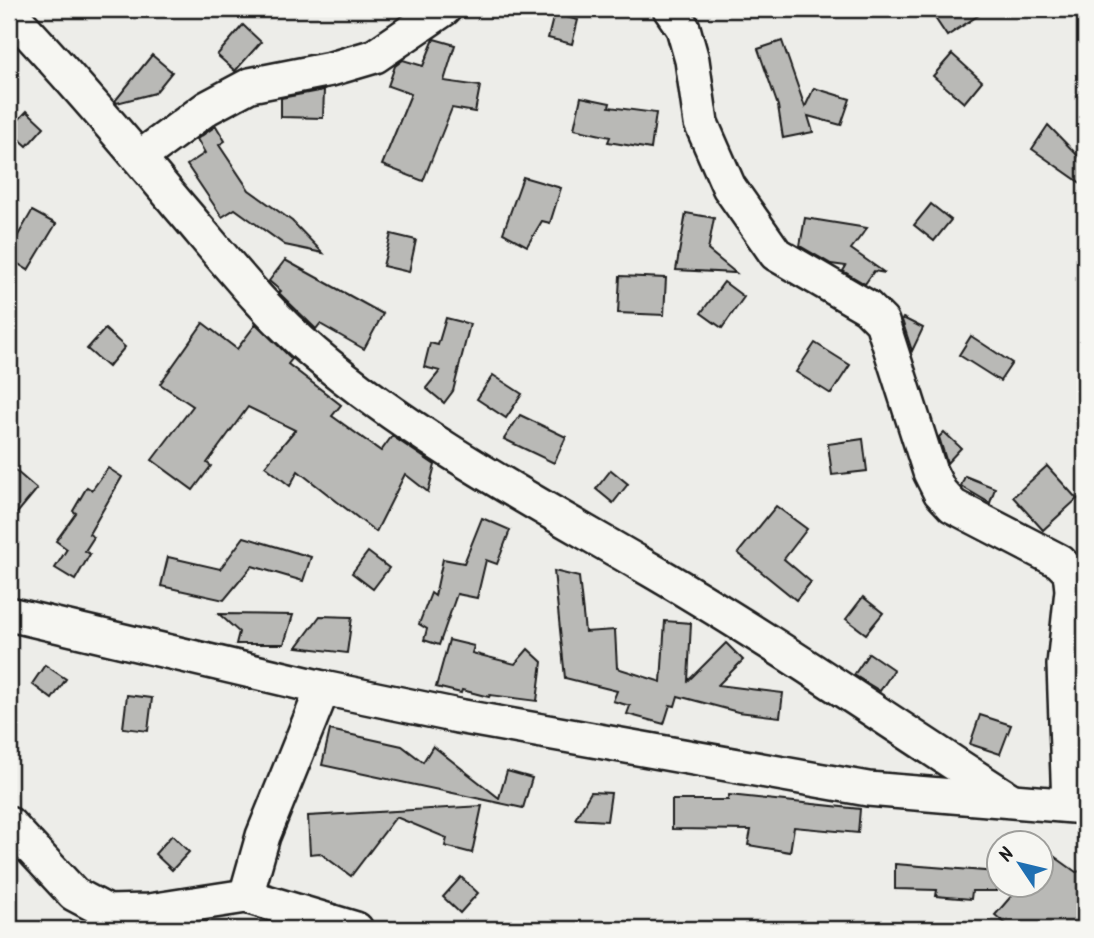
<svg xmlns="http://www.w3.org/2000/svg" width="1094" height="938" font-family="Kalam,sans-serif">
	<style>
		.building { fill: #b9b9b6; stroke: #1c1c1c; stroke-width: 2 }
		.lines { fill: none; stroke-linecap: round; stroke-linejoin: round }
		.minor-casing { stroke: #1c1c1c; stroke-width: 38 }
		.minor { stroke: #f6f6f2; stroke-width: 33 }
	</style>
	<rect width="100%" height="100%" fill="#edede9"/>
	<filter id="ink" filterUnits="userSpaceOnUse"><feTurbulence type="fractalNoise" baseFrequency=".0143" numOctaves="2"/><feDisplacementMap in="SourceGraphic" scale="14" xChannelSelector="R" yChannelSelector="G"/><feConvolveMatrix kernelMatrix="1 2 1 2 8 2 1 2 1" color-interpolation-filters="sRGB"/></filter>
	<g filter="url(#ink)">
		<g class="building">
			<path d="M 929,9 L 988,9 L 947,36 Z"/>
			<path d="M 554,14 L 578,20 L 572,44 L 548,38 Z"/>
			<path d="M 243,25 L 261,42 L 235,71 L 217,55 Z"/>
			<path d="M 434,39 L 455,45 L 444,81 L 480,86 L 475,112 L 452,108 L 423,181 L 382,165 L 411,94 L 388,86 L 395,66 L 403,60 L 423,66 Z"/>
			<path d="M 782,41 L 805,107 L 814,88 L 850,99 L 841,125 L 808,116 L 813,132 L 783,138 L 778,106 L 758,49 Z"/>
			<path d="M 952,54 L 982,81 L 964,103 L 933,76 Z"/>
			<path d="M 152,55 L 172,72 L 155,93 L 117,103 L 115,101 Z"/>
			<path d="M 324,90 L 323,118 L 281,117 L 281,98 Z"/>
			<path d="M 581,97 L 610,103 L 609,107 L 656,113 L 651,149 L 608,142 L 610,137 L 574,129 Z"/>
			<path d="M 27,111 L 44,127 L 27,146 L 9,130 Z"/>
			<path d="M 1048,125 L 1085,163 L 1085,186 L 1032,149 Z"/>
			<path d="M 216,126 L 225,141 L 219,145 L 249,190 L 292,221 L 323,253 L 285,245 L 235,209 L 222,217 L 187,165 L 205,153 L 197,139 Z"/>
			<path d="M 523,177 L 561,188 L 550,223 L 542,221 L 527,246 L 503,233 Z"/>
			<path d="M 931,204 L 951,220 L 934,241 L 914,225 Z"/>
			<path d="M 32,211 L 56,224 L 28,270 L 9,258 L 9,251 Z"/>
			<path d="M 686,213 L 714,218 L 708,250 L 736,273 L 676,270 Z"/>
			<path d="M 805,218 L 867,228 L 851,249 L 885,273 L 874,271 L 865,284 L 843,271 L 846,266 L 831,264 L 800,246 Z"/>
			<path d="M 391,234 L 416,240 L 409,272 L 383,266 Z"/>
			<path d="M 285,260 L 383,314 L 364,349 L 320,324 L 316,329 L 279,293 L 281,291 L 269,281 Z"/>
			<path d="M 620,276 L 666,278 L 664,315 L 618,313 Z"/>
			<path d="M 724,282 L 744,297 L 722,328 L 701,313 Z"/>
			<path d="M 446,318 L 470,324 L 453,391 L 444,403 L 426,388 L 440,371 L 424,367 L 430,343 L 438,345 Z"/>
			<path d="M 903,318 L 923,328 L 912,351 L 902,320 Z"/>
			<path d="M 203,323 L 237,349 L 256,324 L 292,359 L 288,364 L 341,405 L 332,416 L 381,451 L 392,436 L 435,465 L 428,492 L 405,474 L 376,532 L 298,471 L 290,486 L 265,466 L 295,430 L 248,407 L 207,463 L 211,466 L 193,490 L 152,460 L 193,406 L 160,384 Z"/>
			<path d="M 105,329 L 125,347 L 108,367 L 87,349 Z"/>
			<path d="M 971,336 L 1012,363 L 1000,381 L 959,355 Z"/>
			<path d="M 815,343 L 850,365 L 831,394 L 796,372 Z"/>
			<path d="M 493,375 L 522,394 L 506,418 L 477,399 Z"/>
			<path d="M 520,415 L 566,437 L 554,463 L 504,439 Z"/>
			<path d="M 944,432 L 961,448 L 947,463 L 939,437 Z"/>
			<path d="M 863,439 L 867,471 L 832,475 L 828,444 Z"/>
			<path d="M 9,465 L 37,489 L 9,523 Z"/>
			<path d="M 1047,466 L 1077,499 L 1043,530 L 1013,497 Z"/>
			<path d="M 108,468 L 122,477 L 89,534 L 94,537 L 85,551 L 90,554 L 75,580 L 55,568 L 67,549 L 56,541 L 76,513 L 73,511 L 87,487 L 92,490 Z"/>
			<path d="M 611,470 L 628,484 L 613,503 L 596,489 Z"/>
			<path d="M 965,476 L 995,488 L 990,503 L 961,486 Z"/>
			<path d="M 776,506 L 807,529 L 784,559 L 811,582 L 796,600 L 738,553 Z"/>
			<path d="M 482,518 L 510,530 L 497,564 L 486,560 L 477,598 L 457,594 L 439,645 L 424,640 L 427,629 L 419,624 L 431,593 L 435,596 L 443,559 L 464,563 Z"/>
			<path d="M 244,537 L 311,557 L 303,581 L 252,566 L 224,600 L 161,586 L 168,557 L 220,569 Z"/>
			<path d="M 368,552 L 389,568 L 373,589 L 352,573 Z"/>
			<path d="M 554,571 L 579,577 L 585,632 L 615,630 L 617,668 L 661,682 L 665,621 L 691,623 L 688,681 L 726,643 L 743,660 L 718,685 L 783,693 L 780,717 L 738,712 L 678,696 L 675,706 L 670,705 L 664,724 L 627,714 L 630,706 L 613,701 L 617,691 L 565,678 Z"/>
			<path d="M 863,597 L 883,613 L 866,634 L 846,619 Z"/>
			<path d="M 219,614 L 293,615 L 284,644 L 236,644 L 239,632 Z"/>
			<path d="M 320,616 L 352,617 L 347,653 L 297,647 Z"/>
			<path d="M 449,640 L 474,646 L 472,653 L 515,664 L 528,649 L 542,662 L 537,701 L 490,695 L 489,697 L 462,690 L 461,693 L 436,687 Z"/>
			<path d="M 869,653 L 894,670 L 880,691 L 854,675 Z"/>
			<path d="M 45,665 L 66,679 L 52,699 L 32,684 Z"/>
			<path d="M 127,695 L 152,698 L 148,731 L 123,728 Z"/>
			<path d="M 980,715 L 1011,725 L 1000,754 L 970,744 Z"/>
			<path d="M 330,730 L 402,746 L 423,762 L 433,746 L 499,798 L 507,771 L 532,778 L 523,808 L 322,765 Z"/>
			<path d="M 591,792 L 611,793 L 607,821 L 575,819 Z"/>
			<path d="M 729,795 L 860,809 L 858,833 L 794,827 L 790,852 L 748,845 L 751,830 L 672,829 L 672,800 L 728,800 Z"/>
			<path d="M 482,806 L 472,853 L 445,846 L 447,838 L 396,817 L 351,876 L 320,853 L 310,854 L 308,816 Z"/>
			<path d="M 172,835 L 189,852 L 172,870 L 155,854 Z"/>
			<path d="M 1048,852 L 1076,872 L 1085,870 L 1085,911 L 1074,929 L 1012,929 L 995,915 L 1020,886 L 1041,886 L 1041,860 Z"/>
			<path d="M 895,864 L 997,872 L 997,891 L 972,891 L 971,899 L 936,896 L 937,890 L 895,889 Z"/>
			<path d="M 461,877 L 478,893 L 460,913 L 443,897 Z"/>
		</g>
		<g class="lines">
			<g class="minor-casing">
				<g id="minor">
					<path d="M 670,9 L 683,28 L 692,60 L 701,123 L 729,187 L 776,254 L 867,307 L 882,322 L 930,472 L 940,492 L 953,506 L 1059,561 L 1070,572 L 1072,590 L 1064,665 L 1069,805"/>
					<path d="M 9,12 C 68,74 124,140 179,206 C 222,256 263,310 314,353 C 412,436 529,499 639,563 C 766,636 886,720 1009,799"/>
					<path d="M 139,158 L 207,108 L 250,85 L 331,69 L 375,56 L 444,9"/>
					<path d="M 9,614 L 323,688 L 458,716 L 868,789 L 1085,807"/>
					<path d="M 9,824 L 74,894 L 108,912 L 149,911 L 246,896 L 356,929"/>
					<path d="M 246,896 L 263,836 L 323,688"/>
				</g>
			</g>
			<use href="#minor" class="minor"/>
		</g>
	</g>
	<rect width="1094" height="938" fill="none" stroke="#f6f6f2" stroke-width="35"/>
	<rect x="18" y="18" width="1059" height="903" fill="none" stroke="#1c1c1c" stroke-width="2.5" filter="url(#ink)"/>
	<g transform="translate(1020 864) rotate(305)"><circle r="33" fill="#f6f6f2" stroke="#9f9f9c" stroke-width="2"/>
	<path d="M0-5L12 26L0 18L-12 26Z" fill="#1f6fb2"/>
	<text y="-10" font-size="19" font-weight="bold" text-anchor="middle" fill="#1c1c1c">N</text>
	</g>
</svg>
